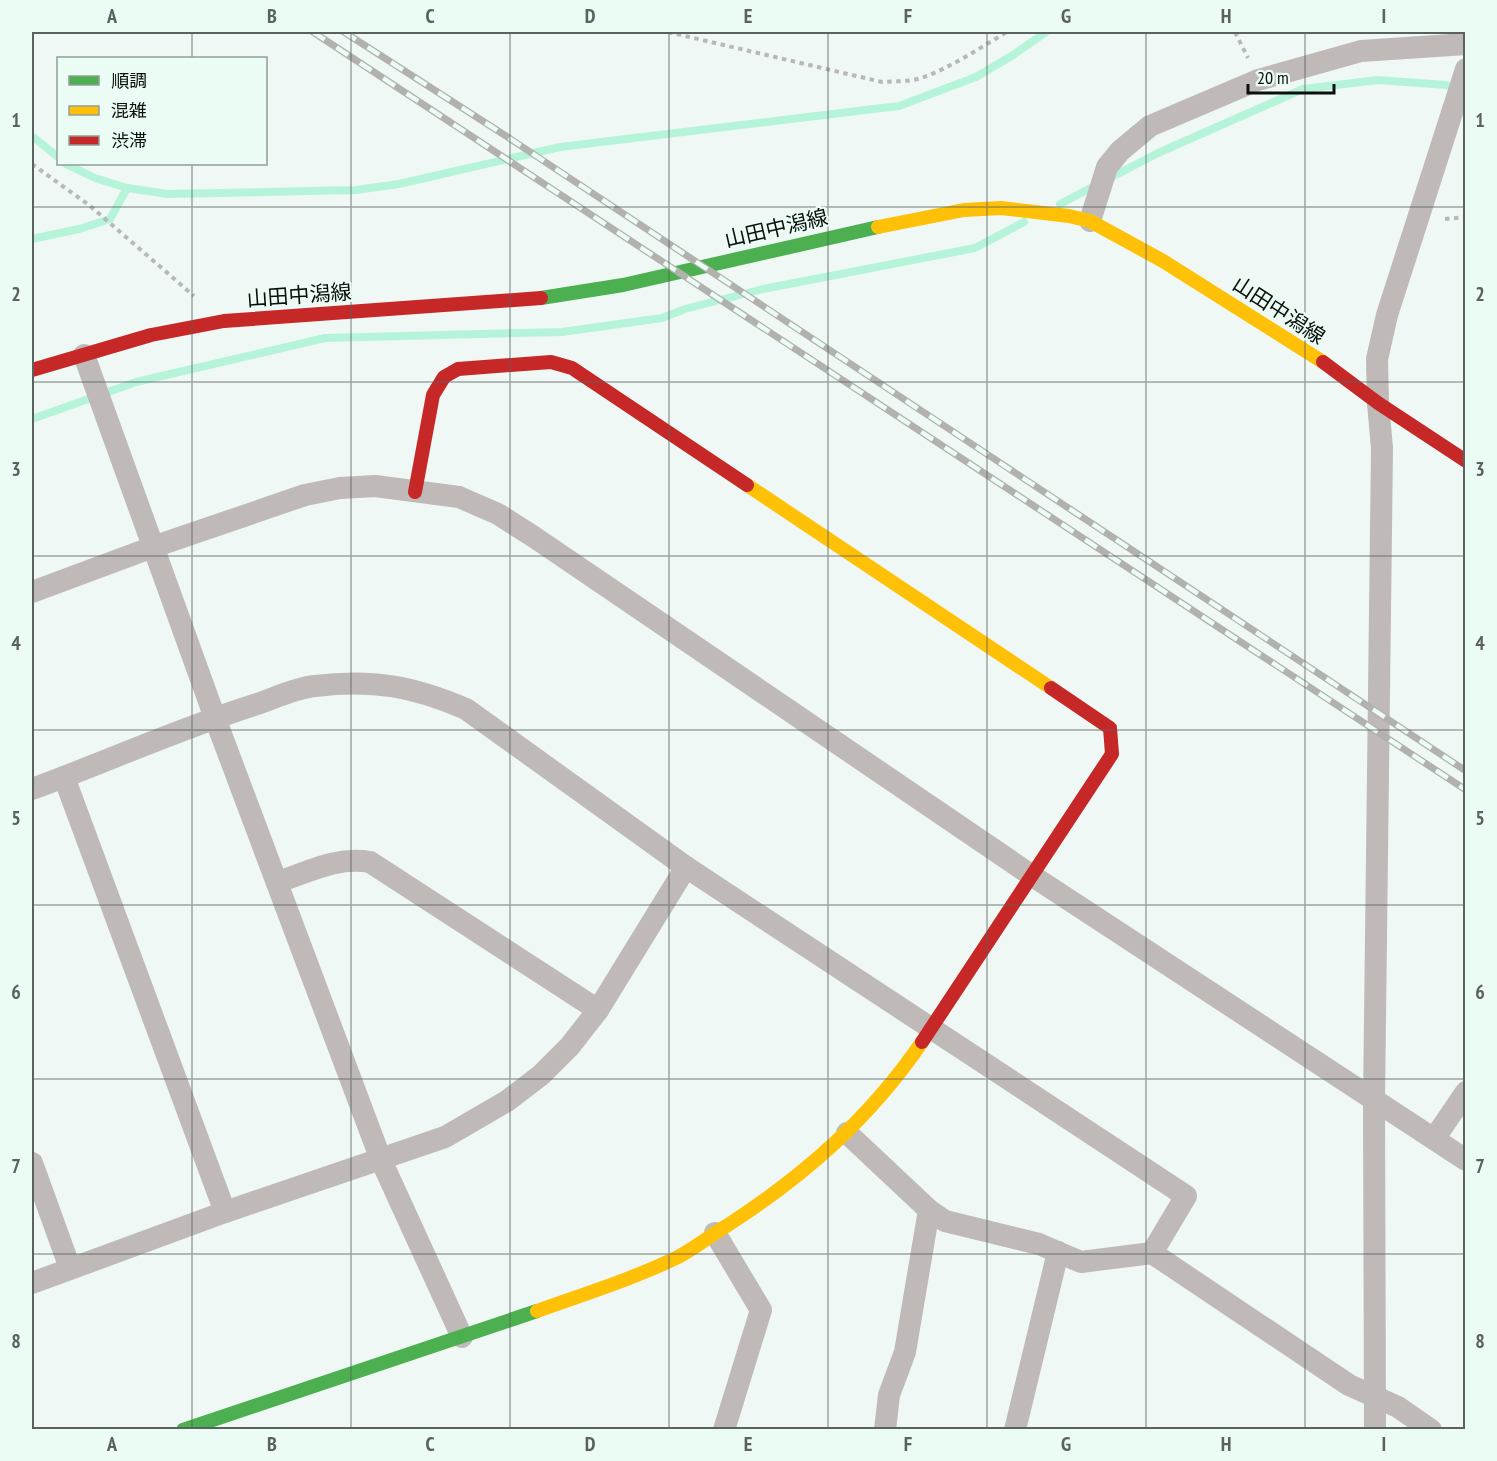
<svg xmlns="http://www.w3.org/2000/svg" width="1497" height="1461" font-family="'PT Sans Narrow','Noto Sans JP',sans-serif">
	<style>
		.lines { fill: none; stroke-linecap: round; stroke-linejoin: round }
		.stream { stroke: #b6f4da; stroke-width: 8 }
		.path { stroke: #b9b8b6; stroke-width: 4; stroke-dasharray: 4.5 4.5; stroke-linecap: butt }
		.street { stroke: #bfb9b8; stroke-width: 22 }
		.fast { stroke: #4caf50; stroke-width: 14 }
		.slow { stroke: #ffc107; stroke-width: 14 }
		.jam { stroke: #c62828; stroke-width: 14 }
		.rail-casing { stroke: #b1b1ae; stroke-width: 7 }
		.rail { stroke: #ebfcf4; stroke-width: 4.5; stroke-dasharray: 14; stroke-linecap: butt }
		.grid { fill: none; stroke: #5a615e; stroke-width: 1.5; stroke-opacity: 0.55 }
		.labels { text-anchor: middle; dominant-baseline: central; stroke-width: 4.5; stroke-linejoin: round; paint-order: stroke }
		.street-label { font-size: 21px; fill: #0a100d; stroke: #ebfcf4 }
		.neatline { fill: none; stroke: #5a615e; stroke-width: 2 }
		.grid-label { font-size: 20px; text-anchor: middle; font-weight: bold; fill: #5a615e }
	</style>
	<rect width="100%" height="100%" fill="#eff8f4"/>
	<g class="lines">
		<g class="stream">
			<path d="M 32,136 L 58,157"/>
			<path d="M 66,164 L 95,178 L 127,188 L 168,194 L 356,190 L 399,184 L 560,147 L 899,106 L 976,77 L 1013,55 L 1046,32"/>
			<path d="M 1060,204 L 1158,153 L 1303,89 L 1378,80 L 1446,85 L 1457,89"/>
			<path d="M 32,239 L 79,229 L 110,219 L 127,188"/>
			<path d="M 32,419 L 136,382 L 325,338 L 562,332 L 662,318 L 685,309 L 763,289 L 975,248 L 1024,222"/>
		</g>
		<g class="path">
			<path d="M 668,32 L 882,82 C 896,81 911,82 924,77 C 952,67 981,47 1007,32"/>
			<path d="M 1235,32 L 1248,58"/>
			<path d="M 32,164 L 89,205 L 194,296"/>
			<path d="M 1445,219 L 1466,217"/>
		</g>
		<g class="street">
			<path d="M 1090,221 L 1107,167 L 1120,151 L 1150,126 L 1258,80 L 1361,51 L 1466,44"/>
			<path d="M 84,355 L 215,718 L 381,1160 L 462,1337"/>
			<path d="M 32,592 L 153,547 L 305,495 L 340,488 L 375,486 L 459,497 L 498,514 L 534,537 L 1031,875 L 1466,1160"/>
			<path d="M 64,777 L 225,1212"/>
			<path d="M 32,789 C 106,762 178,729 254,705 C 273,699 294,688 315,686 C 372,679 413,686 466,709 L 686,867 L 1186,1196 L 1152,1253"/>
			<path d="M 278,882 C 308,872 338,856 370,862 L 598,1010"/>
			<path d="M 847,1133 L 929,1210 L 945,1221 L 1039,1244 L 1081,1262 L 1152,1253 L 1349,1385 L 1398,1407 L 1431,1430"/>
			<path d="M 1434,1139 L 1466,1092"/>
			<path d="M 32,1163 L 70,1268"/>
			<path d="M 715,1233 L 761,1310 L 724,1430"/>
			<path d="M 32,1283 L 225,1212 L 445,1137 L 507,1101 L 541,1075 L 570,1046 L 598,1010 L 686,867"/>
			<path d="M 885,1430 L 889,1395 L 905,1352 L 929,1210"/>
			<path d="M 1015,1430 L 1058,1252"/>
			<path d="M 1375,1430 L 1374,1100 L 1382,448 L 1378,403 L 1377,359 L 1387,315 L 1466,69"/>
		</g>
		<g class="fast">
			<path d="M 541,298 L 623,285 L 878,227"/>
			<path d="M 183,1430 L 537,1311"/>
		</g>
		<g class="slow">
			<path d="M 878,227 L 964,210 L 1001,208 L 1069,216 L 1090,221 L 1163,261 L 1323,362"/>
			<path d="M 747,485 L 1051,688"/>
			<path d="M 537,1311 C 584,1294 633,1279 678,1257 C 695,1248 711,1235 728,1225 C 805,1175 870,1118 922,1042"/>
		</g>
		<g class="jam">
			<path d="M 1323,362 L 1378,403 L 1466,461"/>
			<path d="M 32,370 L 151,335 L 224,321 L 541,298"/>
			<path d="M 415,492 L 433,395 L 444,377 L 458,369 L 551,362 L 572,368 L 747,485"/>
			<path d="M 922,1042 L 1112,754 L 1110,728 L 1051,688"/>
		</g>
		<g class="rail-casing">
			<g id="rail">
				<path d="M 313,32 L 1466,790"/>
				<path d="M 344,32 L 506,136 L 1466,771"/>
			</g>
		</g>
		<use href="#rail" class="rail"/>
	</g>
	<path class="grid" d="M 192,32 L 192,58M 351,32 L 351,1430M 510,32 L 510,1430M 669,32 L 669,1430M 828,32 L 828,1430M 987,32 L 987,1430M 1146,32 L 1146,1430M 1305,32 L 1305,1430M 192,164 L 192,1430M 32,207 L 1466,207M 32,382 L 1466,382M 32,556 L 1466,556M 32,730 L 1466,730M 32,905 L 1466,905M 32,1079 L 1466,1079M 32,1254 L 1466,1254"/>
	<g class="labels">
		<g class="street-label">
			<text transform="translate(776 228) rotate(-13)">山田中潟線</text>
			<text transform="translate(299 295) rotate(-4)">山田中潟線</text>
			<text transform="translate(1279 310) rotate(33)">山田中潟線</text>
		</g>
	</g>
	<rect width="1497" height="1461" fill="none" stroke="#ebfcf4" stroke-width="66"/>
	<rect x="57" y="57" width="210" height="108" fill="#ebfcf4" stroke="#919e98" stroke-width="1.5"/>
	<rect x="69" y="76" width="30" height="9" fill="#4caf50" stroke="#919e98" stroke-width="1.5"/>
	<text x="111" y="87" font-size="18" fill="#0a100d">順調</text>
	<rect x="69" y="106" width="30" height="9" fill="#ffc107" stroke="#919e98" stroke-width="1.5"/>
	<text x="111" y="117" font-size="18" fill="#0a100d">混雑</text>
	<rect x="69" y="136" width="30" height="9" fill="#c62828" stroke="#919e98" stroke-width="1.5"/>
	<text x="111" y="147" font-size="18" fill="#0a100d">渋滞</text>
	<path d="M1248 84v9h86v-9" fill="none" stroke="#0a100d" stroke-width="3"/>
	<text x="1257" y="84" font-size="18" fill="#0a100d" stroke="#ebfcf4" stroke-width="4.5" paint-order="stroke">20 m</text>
	<rect x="33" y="33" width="1431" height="1395" class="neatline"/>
	<g class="grid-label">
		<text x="112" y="23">A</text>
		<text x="272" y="23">B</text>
		<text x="430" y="23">C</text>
		<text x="590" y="23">D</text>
		<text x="748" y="23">E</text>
		<text x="908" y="23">F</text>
		<text x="1066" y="23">G</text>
		<text x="1226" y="23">H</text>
		<text x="1384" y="23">I</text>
		<text x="16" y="127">1</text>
		<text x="1480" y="127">1</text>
		<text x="16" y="301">2</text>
		<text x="1480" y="301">2</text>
		<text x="16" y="476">3</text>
		<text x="1480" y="476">3</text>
		<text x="16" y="650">4</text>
		<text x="1480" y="650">4</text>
		<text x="16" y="825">5</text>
		<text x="1480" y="825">5</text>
		<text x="16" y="999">6</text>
		<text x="1480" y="999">6</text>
		<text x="16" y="1173">7</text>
		<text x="1480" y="1173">7</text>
		<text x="16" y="1348">8</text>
		<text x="1480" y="1348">8</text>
		<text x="112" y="1451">A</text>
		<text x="272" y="1451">B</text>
		<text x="430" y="1451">C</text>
		<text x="590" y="1451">D</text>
		<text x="748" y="1451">E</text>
		<text x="908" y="1451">F</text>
		<text x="1066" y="1451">G</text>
		<text x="1226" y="1451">H</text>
		<text x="1384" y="1451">I</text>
	</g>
</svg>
